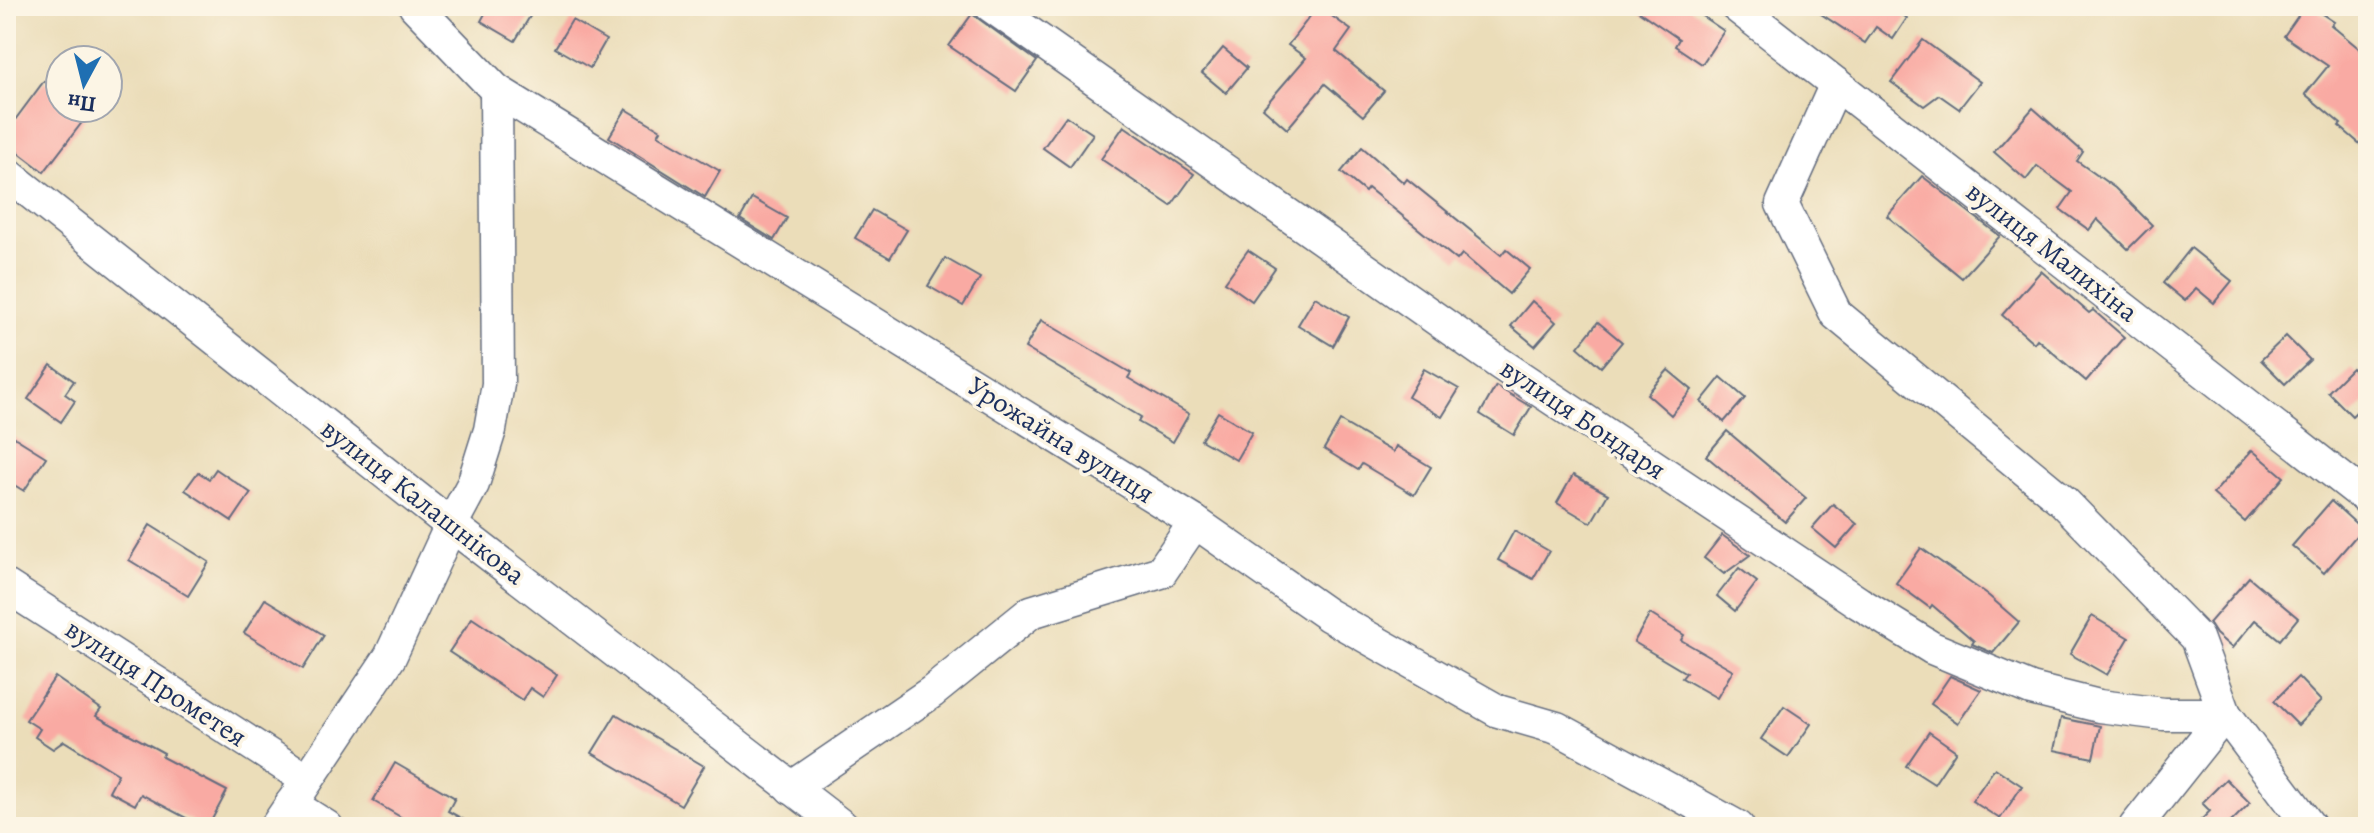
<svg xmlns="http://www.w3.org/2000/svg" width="2374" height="833" font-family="Alegreya,serif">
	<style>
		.building { fill: #f9aaa3 }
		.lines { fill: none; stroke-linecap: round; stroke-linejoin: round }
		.minor-casing { stroke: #646c7e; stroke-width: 35 }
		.minor { stroke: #fff; stroke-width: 32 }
		.labels { text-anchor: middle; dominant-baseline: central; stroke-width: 7; stroke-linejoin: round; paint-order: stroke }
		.street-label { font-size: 28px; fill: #1b2f5e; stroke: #fcf5e5 }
	</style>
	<rect width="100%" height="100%" fill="#fcf5e5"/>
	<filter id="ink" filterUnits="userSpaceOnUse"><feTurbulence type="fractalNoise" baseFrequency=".0125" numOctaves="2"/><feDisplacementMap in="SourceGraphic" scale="16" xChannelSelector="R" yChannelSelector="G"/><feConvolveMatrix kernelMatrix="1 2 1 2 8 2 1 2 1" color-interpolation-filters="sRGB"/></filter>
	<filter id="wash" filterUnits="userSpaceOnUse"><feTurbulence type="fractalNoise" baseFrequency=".006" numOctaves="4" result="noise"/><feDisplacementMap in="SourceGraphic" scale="32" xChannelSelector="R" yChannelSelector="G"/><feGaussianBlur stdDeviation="1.8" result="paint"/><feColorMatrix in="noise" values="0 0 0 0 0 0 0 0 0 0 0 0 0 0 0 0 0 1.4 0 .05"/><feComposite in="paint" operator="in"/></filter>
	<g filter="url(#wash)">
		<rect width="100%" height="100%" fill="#ebddb9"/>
		<g id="blocks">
			<g class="building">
				<path d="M 489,6 L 520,6 L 532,13 L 515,41 L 481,21 Z"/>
				<path d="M 1318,6 L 1351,30 L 1336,51 L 1384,91 L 1363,116 L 1325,84 L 1287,129 L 1263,108 L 1306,58 L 1288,45 Z"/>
				<path d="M 1631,6 L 1687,6 L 1724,31 L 1702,64 L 1675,46 L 1679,39 Z"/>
				<path d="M 1809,6 L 1890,6 L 1907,18 L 1893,39 L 1876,27 L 1865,43 Z"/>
				<path d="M 2305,6 L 2310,6 L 2334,22 L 2331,25 L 2368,56 L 2368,151 L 2339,126 L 2341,124 L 2305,94 L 2328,66 L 2284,36 Z"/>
				<path d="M 972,14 L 1037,61 L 1016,91 L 949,46 Z"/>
				<path d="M 572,20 L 606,40 L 590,68 L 555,48 Z"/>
				<path d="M 1923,40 L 1980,82 L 1959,109 L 1939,95 L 1924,106 L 1891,82 Z"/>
				<path d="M 1223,48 L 1247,68 L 1226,93 L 1202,73 Z"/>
				<path d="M 44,81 L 60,93 L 60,108 L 93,108 L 44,172 L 6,143 L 6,132 Z"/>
				<path d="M 2033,108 L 2083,152 L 2077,161 L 2115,188 L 2152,225 L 2128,249 L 2097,219 L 2089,230 L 2060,209 L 2072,192 L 2037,166 L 2026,180 L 1994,152 Z"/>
				<path d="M 626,109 L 661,130 L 658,135 L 720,171 L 705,197 L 609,137 Z"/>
				<path d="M 1066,116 L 1093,134 L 1070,167 L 1043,148 Z"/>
				<path d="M 1124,126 L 1194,174 L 1171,206 L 1101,159 Z"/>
				<path d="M 1362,147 L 1404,183 L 1407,179 L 1501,255 L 1506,249 L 1530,269 L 1509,294 L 1462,254 L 1457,260 L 1368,188 L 1365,192 L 1341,172 Z"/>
				<path d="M 1922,176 L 2000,236 L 1962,278 L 1887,216 Z"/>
				<path d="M 752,198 L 787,218 L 774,240 L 740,219 Z"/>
				<path d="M 872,210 L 907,230 L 890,258 L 855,238 Z"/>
				<path d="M 2191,248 L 2232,281 L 2214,303 L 2196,288 L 2185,301 L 2163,283 Z"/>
				<path d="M 1248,250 L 1275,268 L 1252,301 L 1225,282 Z"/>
				<path d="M 945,258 L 980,278 L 963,306 L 928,286 Z"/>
				<path d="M 2041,271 L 2089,313 L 2093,310 L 2124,337 L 2086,381 L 2037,339 L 2034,343 L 2002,315 Z"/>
				<path d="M 1315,297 L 1349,317 L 1333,346 L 1298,325 Z"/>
				<path d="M 1532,301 L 1556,322 L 1535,346 L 1511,326 Z"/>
				<path d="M 1041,320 L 1131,373 L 1128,378 L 1189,414 L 1173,442 L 1138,422 L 1141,417 L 1025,348 Z"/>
				<path d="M 1598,322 L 1622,342 L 1601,367 L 1578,347 Z"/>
				<path d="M 2286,336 L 2310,360 L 2285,384 L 2261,360 Z"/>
				<path d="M 51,365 L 74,381 L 65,394 L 75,401 L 61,422 L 28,399 Z"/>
				<path d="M 2352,368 L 2368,384 L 2368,400 L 2352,416 L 2328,392 Z"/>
				<path d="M 1424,369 L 1459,389 L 1442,417 L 1408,397 Z"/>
				<path d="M 1668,370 L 1692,390 L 1671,415 L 1647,394 Z"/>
				<path d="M 1721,377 L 1745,398 L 1724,422 L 1701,402 Z"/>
				<path d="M 1496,386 L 1531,407 L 1514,435 L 1480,414 Z"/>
				<path d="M 1218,412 L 1252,432 L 1236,460 L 1201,440 Z"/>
				<path d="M 1340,421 L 1393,452 L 1396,446 L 1431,467 L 1414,495 L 1362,464 L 1358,470 L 1324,449 Z"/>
				<path d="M 1727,431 L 1806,498 L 1785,522 L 1706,456 Z"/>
				<path d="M 6,432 L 46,457 L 24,491 L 6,480 Z"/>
				<path d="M 2252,450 L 2284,477 L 2245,522 L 2213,494 Z"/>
				<path d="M 216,469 L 251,493 L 232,521 L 185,490 L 198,472 L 209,479 Z"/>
				<path d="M 1573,475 L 1608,494 L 1591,523 L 1557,503 Z"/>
				<path d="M 2331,501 L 2362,529 L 2324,573 L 2292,546 Z"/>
				<path d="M 1833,504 L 1857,524 L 1836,548 L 1812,528 Z"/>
				<path d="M 150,525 L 209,562 L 188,596 L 129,560 Z"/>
				<path d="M 1514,531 L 1549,551 L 1533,579 L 1498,560 Z"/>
				<path d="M 1722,535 L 1750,555 L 1724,574 L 1704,558 Z"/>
				<path d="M 1921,548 L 1989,596 L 2019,622 L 1993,653 L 1972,644 L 1974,641 L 1932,605 L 1930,608 L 1896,583 Z"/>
				<path d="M 1739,568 L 1757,582 L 1735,611 L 1717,596 Z"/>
				<path d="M 2249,577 L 2298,618 L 2280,640 L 2255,620 L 2232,648 L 2216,634 L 2209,623 Z"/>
				<path d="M 265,599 L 324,635 L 303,669 L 244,633 Z"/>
				<path d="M 1650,614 L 1684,635 L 1681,640 L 1733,670 L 1717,698 L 1682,678 L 1686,673 L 1634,642 Z"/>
				<path d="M 2092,616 L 2129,638 L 2107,675 L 2070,654 Z"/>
				<path d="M 472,618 L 557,675 L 543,697 L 530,688 L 522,700 L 449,652 Z"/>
				<path d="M 1950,676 L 1981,690 L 1958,723 L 1931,704 Z"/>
				<path d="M 55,677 L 101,709 L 96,716 L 164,753 L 162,757 L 227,791 L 208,827 L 203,827 L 141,794 L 135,805 L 109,791 L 118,774 L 64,741 L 53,749 L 35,737 L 40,729 L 26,720 Z"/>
				<path d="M 2298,677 L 2321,701 L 2298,725 L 2274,701 Z"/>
				<path d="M 1784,706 L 1811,724 L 1788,757 L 1761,739 Z"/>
				<path d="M 616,714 L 704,766 L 681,805 L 592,753 Z"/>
				<path d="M 2061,718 L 2100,726 L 2093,758 L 2054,750 Z"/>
				<path d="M 1929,732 L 1956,751 L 1934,784 L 1906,766 Z"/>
				<path d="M 395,763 L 455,798 L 448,811 L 477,827 L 418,827 L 373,801 Z"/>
				<path d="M 1995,768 L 2022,786 L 2000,819 L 1972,801 Z"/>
				<path d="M 2226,779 L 2250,803 L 2226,827 L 2194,827 L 2210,811 L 2202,803 Z"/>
			</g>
		</g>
	</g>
	<g filter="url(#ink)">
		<use href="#blocks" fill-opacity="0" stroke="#646c7e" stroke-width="2"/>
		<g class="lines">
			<g class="minor-casing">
				<g id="minor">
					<path d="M 415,6 L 496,90 L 1195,522 L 1328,615 L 1498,711 L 1557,728 L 1738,827"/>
					<path d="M 991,6 L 1499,363 L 1859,603 L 1932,648 L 2031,689 L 2099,706 L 2163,714 L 2225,714 L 2310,827"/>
					<path d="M 1736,6 L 2368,499"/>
					<path d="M 1836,84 L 1782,204 L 1836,314 L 2063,501 L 2197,638 L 2225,714 L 2135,827"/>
					<path d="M 6,173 L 451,525 L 843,827"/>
					<path d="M 6,586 L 306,779"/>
					<path d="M 791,788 L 932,692 L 1031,612 L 1161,572 L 1195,522"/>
					<path d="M 291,804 L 327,827"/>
					<path d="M 276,827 L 390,657 L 451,525 L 473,484 L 490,430 L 498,384 L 496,90"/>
				</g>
			</g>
			<use href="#minor" class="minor"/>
		</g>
	</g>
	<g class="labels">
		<g class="street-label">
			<text transform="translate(2052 252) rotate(38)">вулиця Малихіна</text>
			<text transform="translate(1583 419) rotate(34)">вулиця Бондаря</text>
			<text transform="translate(1061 440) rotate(32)">Урожайна вулиця</text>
			<text transform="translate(423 502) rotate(38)">вулиця Калашнікова</text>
			<text transform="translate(156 683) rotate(33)">вулиця Прометея</text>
		</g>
	</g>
	<rect width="2374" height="833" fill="none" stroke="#fcf5e5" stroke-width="32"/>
	<g transform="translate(84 84) rotate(187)"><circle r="38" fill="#fcf5e5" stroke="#a2a6af" stroke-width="2"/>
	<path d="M0-6L14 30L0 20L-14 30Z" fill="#1f6fb2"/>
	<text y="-12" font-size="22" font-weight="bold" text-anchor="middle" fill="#1b2f5e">Пн</text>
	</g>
</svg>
